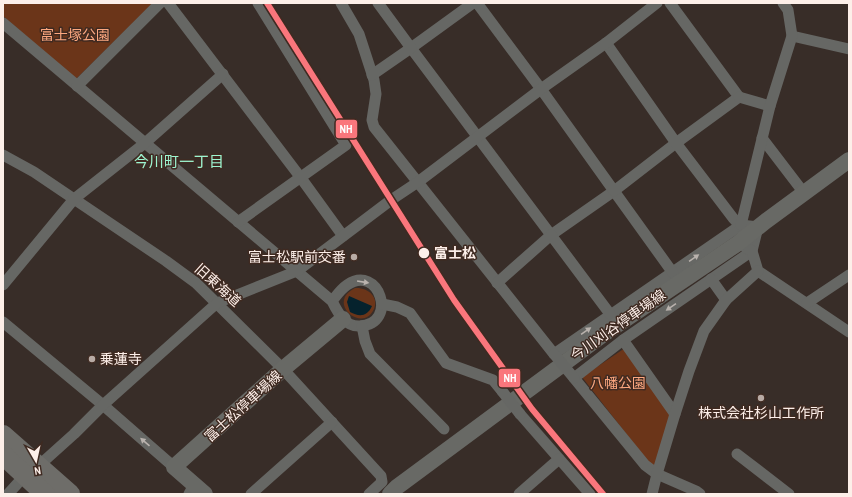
<svg xmlns="http://www.w3.org/2000/svg" width="852" height="497" font-family="'Archivo Narrow','Noto Sans JP',sans-serif">
	<style>
		.green { fill: #6b3519 }
		.water { fill: #05222d }
		.lines { fill: none; stroke-linecap: round; stroke-linejoin: round }
		.street { stroke: #666764; stroke-width: 11 }
		.secondary { stroke: #686965; stroke-width: 16 }
		.highway { stroke: #6e6d69; stroke-width: 20 }
		.street-bridge { stroke: #666764; stroke-width: 11 }
		.rail-1-casing { stroke: #3f2a21; stroke-width: 9 }
		.rail-1 { stroke: #fa767c; stroke-width: 6 }
		.oneway { fill: #b9b2ad }
		.stop-dot { fill: #fdefe9; stroke: #3f2a21; stroke-width: 1.5 }
		.poi-dot { fill: #b8aba5; stroke: #3f2a21; stroke-width: 1.5 }
		.labels { text-anchor: middle; dominant-baseline: central; stroke-width: 3; stroke-linejoin: round; paint-order: stroke }
		.park-label { font-size: 14px; fill: #fda880; stroke: #3f2a21 }
		.stop-label { font-size: 14px; font-weight: bold; fill: #fdefe9; stroke: #3f2a21; text-anchor: start }
		.poi-label { font-size: 14px; fill: #fdefe9; stroke: #3f2a21; text-anchor: end }
		.street-label { font-size: 14px; fill: #fdefe9; stroke: #3f2a21 }
		.neighbourhood-label { font-size: 15px; fill: #9df5d1; stroke: #3f2a21 }
		.line-badge { stroke: #3f2a21; stroke-width: 1.5 }
		.badge-label { font-size: 11px; text-anchor: middle; font-weight: bold; fill: #fff }
	</style>
	<rect width="100%" height="100%" fill="#382d28"/>
	<g class="green">
		<path d="M 3,3 L 153,3 L 76,79 L 3,16 Z"/>
		<path d="M 355,288 C 367,287 379,296 374,309 C 363,334 325,303 355,288 Z"/>
		<path d="M 625,348 L 671,415 L 655,468 L 649,463 L 582,377 Z"/>
	</g>
	<path class="water" d="M 349,296 L 372,306 C 367,317 359,317 350,312 L 347,302 Z"/>
	<g class="lines">
		<g class="street">
			<path d="M 168,3 L 301,178 L 343,236"/>
			<path d="M 341,3 L 359,34 L 374,80 L 376,94 L 372,120 L 374,127 L 554,354 L 741,225 L 758,227 L 752,251 L 623,340 L 574,378 L 645,465 L 657,474 L 696,491 L 700,494"/>
			<path d="M 473,3 L 411,48 L 551,235 L 614,191 L 673,273"/>
			<path d="M 477,3 L 541,89 L 614,191 L 676,143 L 739,97 L 670,3"/>
			<path d="M 3,23 L 332,301 C 338,313 345,327 360,326 C 399,324 379,263 347,285 C 341,289 337,295 332,301"/>
			<path d="M 792,36 L 849,49"/>
			<path d="M 606,43 L 676,143 L 733,218 L 745,231"/>
			<path d="M 372,75 L 411,48 L 378,3"/>
			<path d="M 77,86 L 160,3"/>
			<path d="M 739,97 L 770,106"/>
			<path d="M 762,138 L 804,193"/>
			<path d="M 3,155 L 34,172 L 74,199 L 166,261 L 196,283 L 283,369 L 381,476 L 382,482 L 369,494"/>
			<path d="M 238,222 L 346,145 L 258,3"/>
			<path d="M 741,225 L 770,106 L 792,36 L 788,10 L 783,3"/>
			<path d="M 746,248 L 752,251 L 758,271 L 849,332"/>
			<path d="M 711,279 L 726,300"/>
			<path d="M 497,283 L 551,235 L 610,314"/>
			<path d="M 3,285 L 74,199 L 145,143 L 223,74"/>
			<path d="M 807,303 L 849,275"/>
			<path d="M 382,304 L 397,307 L 410,313 L 446,363 L 493,380 L 502,391"/>
			<path d="M 3,322 L 103,405 L 174,467"/>
			<path d="M 362,326 L 365,341 L 370,354 L 444,429"/>
			<path d="M 623,340 L 675,414"/>
			<path d="M 520,414 L 590,494"/>
			<path d="M 737,454 L 789,494"/>
			<path d="M 44,461 L 74,434 L 103,405 L 217,303 L 297,271 L 391,200 L 418,182 L 541,89 L 606,43 L 657,3"/>
			<path d="M 8,494 L 18,483"/>
			<path d="M 189,494 L 194,485"/>
			<path d="M 251,494 L 332,422"/>
			<path d="M 519,494 L 559,459"/>
			<path d="M 652,494 L 657,474 L 675,414 L 689,371 L 704,331 L 726,300 L 758,271"/>
		</g>
		<g class="secondary">
			<path d="M 205,494 L 174,467 L 283,369 L 343,319"/>
			<path d="M 390,494 L 397,487 L 605,333 L 737,244 L 766,221 L 849,160"/>
		</g>
		<g class="highway">
			<path d="M 3,435 L 70,494"/>
			<path d="M 3,455 L 45,494"/>
		</g>
		<g class="street-bridge">
			<path d="M 554,354 L 574,378"/>
			<path d="M 502,391 L 520,414"/>
		</g>
		<g class="rail-1-casing">
			<path id="rail-1" d="M 267,3 L 454,300 L 532,409 L 603,494"/>
		</g>
		<use href="#rail-1" class="rail-1"/>
	</g>
	<defs><path id="oneway-solid" d="M-6-.8H1V-3.2L6.5 0L1 3.2V.8H-6Z"/></defs>
	<g class="oneway">
		<use href="#oneway-solid" transform="translate(694 258) rotate(-35)"/>
		<use href="#oneway-solid" transform="translate(363 282) rotate(9)"/>
		<use href="#oneway-solid" transform="translate(671 307) rotate(146)"/>
		<use href="#oneway-solid" transform="translate(586 331) rotate(-35)"/>
		<use href="#oneway-solid" transform="translate(145 442) rotate(-139)"/>
	</g>
	<circle class="stop-dot" cx="424" cy="253" r="6"/>
	<g class="poi-dot">
		<circle cx="354" cy="257" r="4"/>
		<circle cx="92" cy="359" r="4"/>
		<circle cx="761" cy="398" r="4"/>
	</g>
	<g class="labels">
		<g class="park-label">
			<text x="75" y="35">富士塚公園</text>
			<text x="618" y="383">八幡公園</text>
		</g>
		<g class="stop-label">
			<text x="434" y="253">富士松</text>
		</g>
		<g class="poi-label">
			<text x="346" y="257">富士松駅前交番</text>
			<text x="100" y="359" text-anchor="start">乗蓮寺</text>
			<text x="761" y="413" text-anchor="middle">株式会社杉山工作所</text>
		</g>
		<g class="street-label">
			<text transform="translate(218 285) rotate(42)">旧東海道</text>
			<text transform="translate(618 325) rotate(-35)">今川刈谷停車場線</text>
			<text transform="translate(243 406) rotate(-42)">富士松停車場線</text>
		</g>
		<g class="neighbourhood-label">
			<text x="179" y="161">今川町一丁目</text>
		</g>
	</g>
	<g class="line-badge">
		<rect x="335" y="119" width="23" height="20" rx="4" fill="#fa767c"/>
		<rect x="498" y="368" width="23" height="20" rx="4" fill="#fa767c"/>
	</g>
	<g class="badge-label">
		<text x="346" y="133">NH</text>
		<text x="510" y="382">NH</text>
	</g>
	<rect width="852" height="497" fill="none" stroke="#fdefe9" stroke-width="8"/>
	<g transform="translate(36 461) rotate(171)" stroke="#3f2a21" stroke-width="3" paint-order="stroke">
	<path d="M0-3L7 15L0 10L-7 15Z" fill="#fdefe9"/>
	<text y="-6" font-size="11" font-weight="bold" text-anchor="middle" fill="#fdefe9">N</text>
	</g>
</svg>
